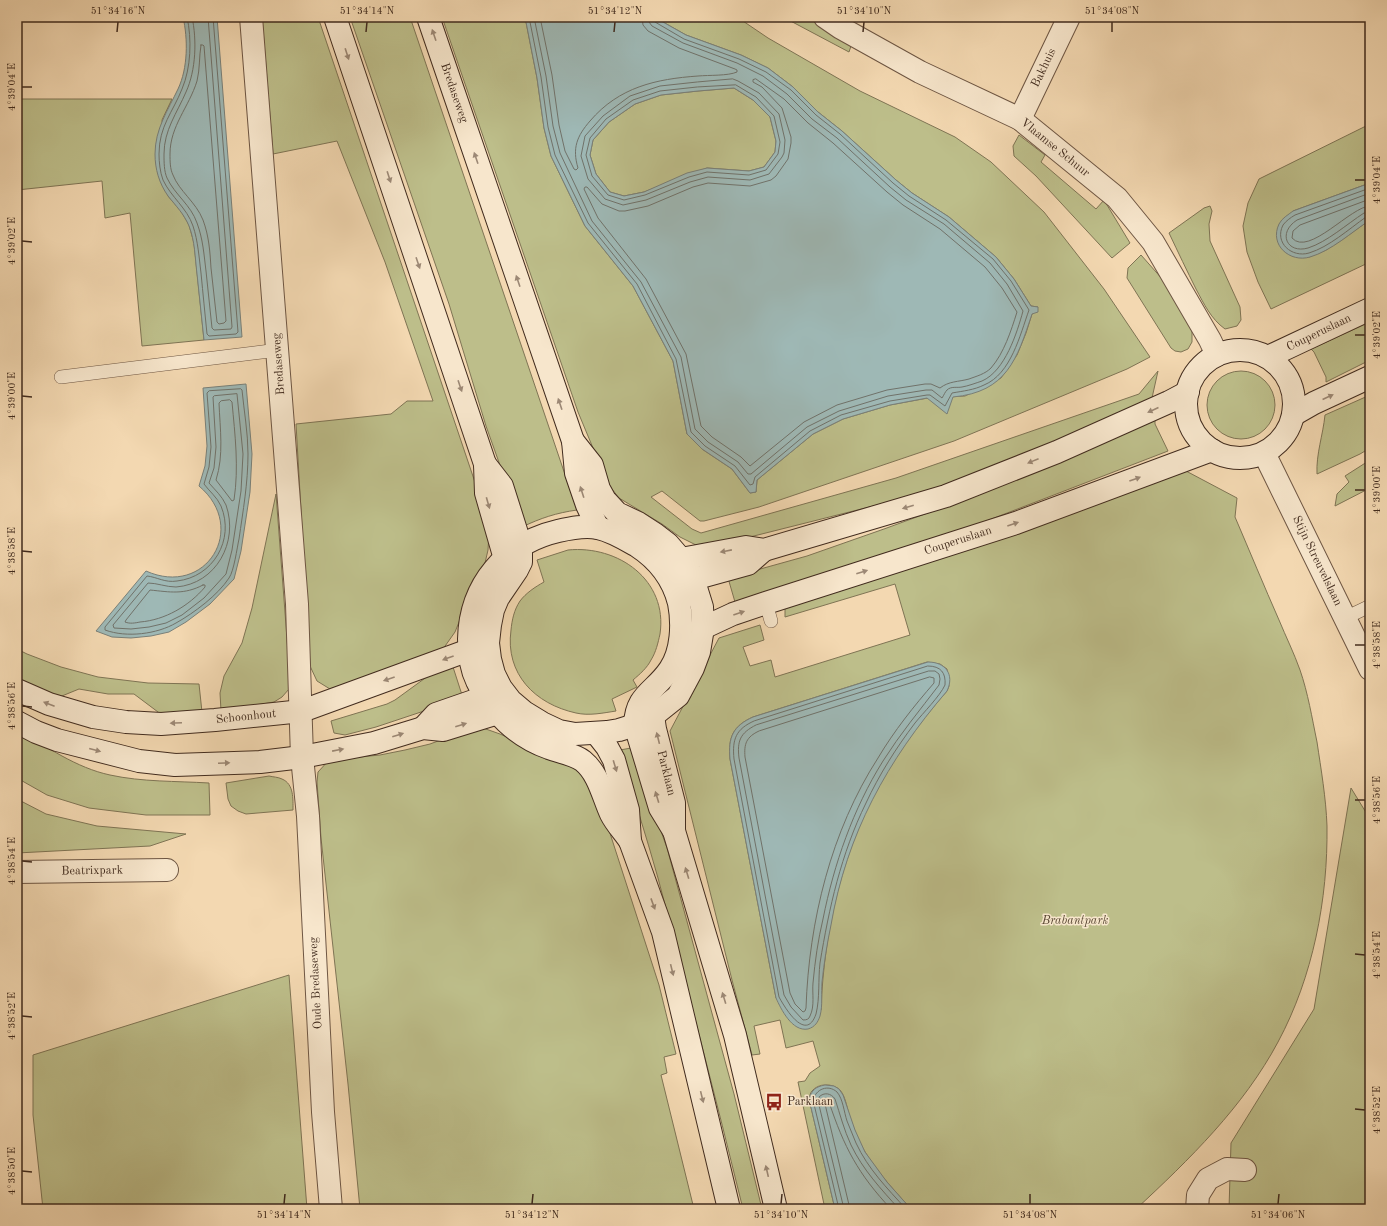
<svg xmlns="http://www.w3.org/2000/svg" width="1387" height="1226" font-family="'Old Standard TT',serif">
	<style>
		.green { fill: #bdbe8a; stroke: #7f7454; fill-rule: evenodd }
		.water { fill: #9eb8b5; stroke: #798079; fill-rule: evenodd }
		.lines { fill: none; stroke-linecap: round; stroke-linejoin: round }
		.shore { stroke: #70726a; stroke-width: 1 }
		.lane-casing { stroke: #6e5643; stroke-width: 14 }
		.street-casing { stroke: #6e5643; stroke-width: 24 }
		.secondary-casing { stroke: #412b1e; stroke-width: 24 }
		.lane { stroke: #f7e6cc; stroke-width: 13 }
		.street { stroke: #f7e6cc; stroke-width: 22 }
		.secondary { stroke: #f7e6cc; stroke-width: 22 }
		.oneway { fill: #9c8875 }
		.ticks { fill: none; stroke: #412b1e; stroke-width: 1.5 }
		.labels { text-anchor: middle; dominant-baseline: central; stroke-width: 3; stroke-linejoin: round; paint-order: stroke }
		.street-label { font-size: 12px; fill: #412b1e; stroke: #f7e6cc }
		.park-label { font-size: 12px; font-style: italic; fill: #5a4834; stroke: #f7e6cc }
		.poi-label { font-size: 12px; fill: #412b1e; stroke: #f7e6cc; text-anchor: start }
		.neatline { fill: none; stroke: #412b1e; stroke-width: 1.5 }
		.ticks-label { font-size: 10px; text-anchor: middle; fill: #412b1e }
	</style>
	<rect width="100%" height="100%" fill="#f3d8b1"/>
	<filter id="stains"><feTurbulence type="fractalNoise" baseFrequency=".005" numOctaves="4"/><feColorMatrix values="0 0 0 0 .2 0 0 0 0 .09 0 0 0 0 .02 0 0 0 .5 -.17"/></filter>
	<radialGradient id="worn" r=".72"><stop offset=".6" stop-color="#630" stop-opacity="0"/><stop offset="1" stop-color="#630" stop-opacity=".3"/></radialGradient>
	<g class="green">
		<path d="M 262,17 L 318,17 L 483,506 L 489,533 L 488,550 L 485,563 L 478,575 L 455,632 L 443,649 L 330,689 L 317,681 L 310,666 L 296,424 L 391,414 L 407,401 L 433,401 L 385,262 L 337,141 L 273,154 Z"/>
		<path d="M 350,17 L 410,17 L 577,510 C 556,513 541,518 522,527 L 486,426 L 449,304 Z"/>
		<path d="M 442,17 L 525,17 L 537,78 L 544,128 L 551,156 L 585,226 L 633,286 L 673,361 L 687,434 L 702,449 L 732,469 L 750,493 L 756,492 L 757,480 L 813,434 L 843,419 L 890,405 L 928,398 L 965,396 L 1001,378 L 1017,355 L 1026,333 L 1032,314 L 1038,307 L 1031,306 L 1014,279 L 996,257 L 949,217 L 912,193 L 896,180 L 842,131 L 818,112 L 793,87 L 768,68 L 741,55 L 686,35 L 654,17 L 737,17 L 768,38 L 860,91 L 955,137 L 991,162 L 1044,212 L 1104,289 L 1150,357 L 1127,369 L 954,441 L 759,507 L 704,521 L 700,521 L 662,491 L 651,497 L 692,529 L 701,533 L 896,478 L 1139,394 L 1158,371 L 1152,398 L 1070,437 L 921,494 L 714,546 L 696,545 L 680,537 L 662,524 L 619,498 L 608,484 L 578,412 Z"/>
		<path d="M 783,17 L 816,17 L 852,43 L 849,52 Z"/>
		<path d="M 734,88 L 753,100 L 770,117 L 776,141 L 775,152 L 764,167 L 749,171 L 707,168 L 644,192 L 624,196 L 610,192 L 596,174 L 590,155 L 593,140 L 609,122 L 635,104 L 661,95 L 698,91 Z"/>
		<path d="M 17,99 L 172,99 L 162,120 L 168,196 L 181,211 L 189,225 L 194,243 L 204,340 L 142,346 L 130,213 L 105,218 L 102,181 L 17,190 Z"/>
		<path d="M 1370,124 L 1370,183 L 1293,211 L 1309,257 L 1326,250 L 1370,220 L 1370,262 L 1271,309 L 1258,282 L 1247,252 L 1243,226 L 1248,203 L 1259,179 Z"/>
		<path d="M 1019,135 L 1045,155 L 1041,162 L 1096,209 L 1104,200 L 1130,243 L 1112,258 L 1036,176 L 1014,156 L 1013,146 Z"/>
		<path d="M 1210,206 L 1212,211 L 1209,224 L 1210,241 L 1240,307 L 1241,320 L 1237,326 L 1225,329 C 1211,319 1204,304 1196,289 C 1187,271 1178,252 1169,233 L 1204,208 Z"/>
		<path d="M 1141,255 L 1164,281 L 1192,331 L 1192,342 L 1188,349 L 1181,352 L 1175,351 L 1171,348 L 1127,278 L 1128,268 Z"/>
		<path d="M 1370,322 L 1370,360 L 1326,382 L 1326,377 L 1314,352 L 1311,349 Z"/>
		<circle cx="1241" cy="405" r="34"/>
		<path d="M 1370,395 L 1370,448 L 1360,454 L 1317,474 C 1316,454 1323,435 1325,415 Z"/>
		<path d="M 1155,420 L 1155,424 L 1168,451 L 976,525 L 735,602 L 728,578 L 807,556 L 884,529 L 982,493 Z"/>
		<path d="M 1370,460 L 1370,488 L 1335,506 L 1337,494 L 1349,482 L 1345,476 Z"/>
		<path d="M 1186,471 L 1237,498 L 1235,517 C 1250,552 1264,586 1279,620 C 1286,637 1294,653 1300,670 C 1308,693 1312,718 1317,742 C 1321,769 1326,798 1327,826 C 1328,899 1313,977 1278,1042 C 1244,1106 1189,1160 1136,1209 L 911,1209 C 892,1188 872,1167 859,1141 C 856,1134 853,1126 850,1118 C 847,1109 846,1097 840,1090 C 833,1083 818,1083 812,1091 C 810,1093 810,1096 809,1099 L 835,1209 L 825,1209 L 798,1082 L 805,1081 L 810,1073 L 820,1066 L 813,1041 L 786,1048 L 780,1020 L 754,1026 L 760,1054 L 752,1055 L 732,980 L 670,731 L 719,638 L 760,625 L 764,640 L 743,647 L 750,666 L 771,660 L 775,677 L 910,635 L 895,584 L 785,617 L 785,608 ZM 927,662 L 940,664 L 947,669 L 949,686 L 947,691 C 927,714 907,739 890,766 C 845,839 824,925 821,1010 L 776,998 L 730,759 C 728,737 733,726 753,717 Z"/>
		<path d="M 276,494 L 288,652 L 289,689 L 282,697 L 274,702 L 221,711 L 220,693 L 224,676 L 242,643 L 252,608 Z"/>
		<path d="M 568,550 C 618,545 668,580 660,634 C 658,643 656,652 651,660 C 647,668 640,674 633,680 L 637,687 L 612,699 L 616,711 C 603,713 589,716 576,713 C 535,704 505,674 511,630 C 512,620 514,610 520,601 C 526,593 535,587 544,582 L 537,560 Z"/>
		<path d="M 17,649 L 27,654 L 61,667 L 98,677 L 148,683 L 199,684 L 202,712 L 162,715 L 134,694 L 108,694 L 79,689 L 57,698 L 17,682 Z"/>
		<path d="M 453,667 L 463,698 L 376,727 L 345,735 L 334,733 L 331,721 L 387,704 L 395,700 L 428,676 Z"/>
		<path d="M 17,728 C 46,747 77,768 110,775 C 142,782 176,781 209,783 L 210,815 L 146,815 L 89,808 L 47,795 L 17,778 Z"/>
		<path d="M 483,728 L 500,734 L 576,768 L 591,783 L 607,824 L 659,985 L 676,1054 L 664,1057 L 667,1073 L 661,1075 L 694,1209 L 360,1209 L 348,1084 L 321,838 L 317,782 L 318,772 L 329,760 L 380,755 L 405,750 L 430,744 L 457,734 Z"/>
		<path d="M 631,748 L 667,848 L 734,1094 L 762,1209 L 743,1209 C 716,1098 687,988 658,878 C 646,835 632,793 620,750 Z"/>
		<path d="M 269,776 C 273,777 278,777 282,779 C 294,784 293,799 293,810 L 246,814 L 238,811 L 231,806 L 228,799 L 226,783 Z"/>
		<path d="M 1351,788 L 1370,819 L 1370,1209 L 1229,1209 L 1231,1143 L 1314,1009 Z"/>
		<path d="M 17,799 L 46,814 L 97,826 L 186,834 L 150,846 L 17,853 Z"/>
		<path d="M 289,975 L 307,1209 L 43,1209 L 33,1115 L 33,1055 Z"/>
	</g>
	<g class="water">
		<path d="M 183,17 L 217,17 L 242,337 L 204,340 C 202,318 199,296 197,274 C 195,258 195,241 189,226 C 184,214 176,206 168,196 C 159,183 155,169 155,154 C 155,129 168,110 178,89 C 188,68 188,39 183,17 Z"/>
		<path d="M 525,17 L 654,17 L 686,35 L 741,55 L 768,68 L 793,87 L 818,112 L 842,131 L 896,180 L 912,193 L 949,217 L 996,257 L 1014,279 L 1031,306 L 1038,307 L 1038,312 L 1032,314 C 1017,359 1007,392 953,397 L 947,414 L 927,398 L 890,405 L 843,419 L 813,434 L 757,480 L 756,492 L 750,493 L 732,469 L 702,449 L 687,434 L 673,361 L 633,286 L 585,226 L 551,156 L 544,128 L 537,78 ZM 734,88 L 753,100 L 770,117 L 776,141 L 775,152 L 764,167 L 749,171 L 707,168 L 687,173 L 644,192 L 624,196 L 610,192 L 596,174 L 590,155 L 593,140 L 609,122 L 635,104 L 661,95 L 698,91 Z"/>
		<path d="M 1370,183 L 1370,220 C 1352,232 1331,251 1310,257 C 1290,263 1269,245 1279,224 C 1282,218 1288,215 1293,211 Z"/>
		<path d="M 246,384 L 252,454 L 250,492 L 241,551 L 234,579 L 210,604 L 186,622 L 169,632 L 151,636 L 131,638 L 112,637 L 96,631 L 146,571 C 206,598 249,528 199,486 L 205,466 L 207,446 L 203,388 Z"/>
		<path d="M 928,662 C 945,662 955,674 947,691 C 887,761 847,833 831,925 C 827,944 824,963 822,982 C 821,993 823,1005 820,1016 C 818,1022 815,1027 808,1029 C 792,1032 781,1009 776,998 L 730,759 C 728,737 733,726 753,717 Z"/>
		<path d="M 825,1085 L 834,1086 L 839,1089 L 843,1095 L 855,1130 L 865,1152 L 887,1182 L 911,1209 L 835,1209 L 809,1099 C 812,1090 815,1087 825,1085 Z"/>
	</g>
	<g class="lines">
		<g class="shore">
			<path d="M 187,17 C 192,39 191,68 182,89 C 173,112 159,126 159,154 C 159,162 160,172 163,180 C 171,197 187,208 193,226 C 198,241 199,257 201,273 C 203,294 205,314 207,334 L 209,336 L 236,334 L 238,332 L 213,17"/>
			<path d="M 192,17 C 197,40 196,70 186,92 C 177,113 164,130 164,154 C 164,162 164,171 167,178 C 175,195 191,205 197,223 C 203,239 204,255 206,271 C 208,290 210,309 212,328 L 214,330 L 231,329 L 232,327 L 208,17"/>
			<path d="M 529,17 L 541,77 L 548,127 L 555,155 L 588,223 L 637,284 L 676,359 L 691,432 L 705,446 L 735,466 L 750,485 L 753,484 L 755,477 L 810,431 L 841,415 L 890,401 L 927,395 L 930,395 L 945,406 L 952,393 C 963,391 974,390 984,385 C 1011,374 1020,335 1029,310 L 1011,281 L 993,259 L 946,220 L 909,196 L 893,183 L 840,134 L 816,115 L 791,90 L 766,72 L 739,59 L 684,39 L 655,22 L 653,17"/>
			<path d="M 534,17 L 546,76 L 553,126 L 560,153 L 592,221 L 641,282 L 681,357 L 695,429 L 708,442 L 738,462 L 748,474 L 751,474 L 807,427 L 839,411 L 888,396 L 926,390 L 932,390 L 942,398 C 944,395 945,392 947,390 C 951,386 957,388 962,387 C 968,386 976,383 982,381 C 1005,371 1017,333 1023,311 L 1007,284 L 990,263 L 944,224 L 906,200 L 890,187 L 837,138 L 812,119 L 787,94 L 763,76 L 737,63 L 683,43 L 652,26 L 649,22 L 648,17"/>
			<path d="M 540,17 L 552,75 L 559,125 L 565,151 L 574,169 L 576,170 L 578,168 C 572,148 577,136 590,121 C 619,87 656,79 698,76 C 709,75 728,76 737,72 L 737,70 L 735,69 L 679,48 L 648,31 L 643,25 L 642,17"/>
			<path d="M 201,45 L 203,45 L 204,46 L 226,321 L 224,323 L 219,324 L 217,322 C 215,304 213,286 211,268 C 210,252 209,236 203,220 C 196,202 179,191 173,175 C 170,169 170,161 170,154 C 170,126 189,107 197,81 C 200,69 199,57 201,45 Z"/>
			<path d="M 733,79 L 738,81 L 759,93 L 779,114 L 785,140 L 784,153 L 782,157 L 769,174 L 750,180 L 708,177 L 690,182 L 646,200 L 623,205 L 605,199 L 588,179 L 581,156 L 585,136 L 603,116 L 630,96 L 660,86 L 697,82 Z"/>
			<path d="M 756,79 L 784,99 L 808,123 L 833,143 L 887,192 L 903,205 L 940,229 L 985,267 L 1002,288 L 1017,312 C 1011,331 1004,353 991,368 C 985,374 977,376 969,379 C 958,382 949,381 940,388 L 931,384 L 925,384 L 887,390 L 837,405 L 804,422 L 750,466 L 741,457 L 712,437 L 701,426 L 686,354 L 646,279 L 598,218 L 584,189 L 585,187 L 587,187 L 602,204 L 619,211 L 625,211 L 648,206 L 693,187 L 708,183 L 750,186 L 771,180 L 776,176 L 788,159 L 791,143 L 791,137 L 782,108 L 762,87 L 753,82 L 753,80 Z"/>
			<path d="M 736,85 L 756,97 L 774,116 L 780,142 L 778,154 L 766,170 L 749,175 L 707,172 L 689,177 L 645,195 L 624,200 L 608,195 L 592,176 L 586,155 L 590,138 L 606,119 L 633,100 L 660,91 L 697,87 Z"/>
			<path d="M 1370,188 L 1295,215 C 1290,218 1286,221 1283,225 C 1274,243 1292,258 1309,253 C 1329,247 1349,229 1366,217 L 1370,217"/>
			<path d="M 1370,193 L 1297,220 C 1277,233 1287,254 1308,248 C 1327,242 1347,224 1364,213 L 1370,212"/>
			<path d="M 1370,199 L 1300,225 L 1293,231 L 1292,238 C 1309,257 1351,206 1370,206"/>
			<path d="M 241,389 L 242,390 C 244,411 248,433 248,454 C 248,483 243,511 239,539 C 237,548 234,571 229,578 C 218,595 194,613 176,623 C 157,634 127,638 105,630 L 105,627 L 147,576 C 157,577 165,583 177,581 C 213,577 235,540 221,506 C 217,497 209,491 204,484 L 209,467 L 211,447 L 207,393 L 209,391 Z"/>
			<path d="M 237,394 L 243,454 L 241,491 L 232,550 L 226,574 L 204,598 L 182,615 L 166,623 L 149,627 L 131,629 L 114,628 L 113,625 L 148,583 C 157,583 166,587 176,587 C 216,584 239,542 226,505 C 222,496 215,490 209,483 L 214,468 L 216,447 L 213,397 L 214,396 Z"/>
			<path d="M 230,400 L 232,402 C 235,435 239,467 234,500 L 232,501 L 216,480 C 224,455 220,429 219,403 L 221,401 Z"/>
			<path d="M 203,585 L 205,585 L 205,587 C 189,606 165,620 140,622 C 135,623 130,624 125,622 L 126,620 L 150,590 C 170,592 184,595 203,585 Z"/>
			<path d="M 928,666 C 941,666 946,673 945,685 C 940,696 923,713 915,723 C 896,748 879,775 866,803 C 841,854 829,908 820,963 C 818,980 820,998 816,1014 C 806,1043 785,1008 779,997 L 734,759 C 732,739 736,729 754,721 Z"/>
			<path d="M 929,671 L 935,671 L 939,674 L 940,679 L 939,685 C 920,710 900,734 883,761 C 853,809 834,864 823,919 C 818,940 815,961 813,983 C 812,993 815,1006 810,1016 C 809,1019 807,1020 803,1020 L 791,1007 L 784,995 L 739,758 C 737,741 740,733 756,725 Z"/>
			<path d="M 930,677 L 934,678 L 934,683 C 914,706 894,731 878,758 C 831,831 809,921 806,1008 L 805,1011 L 803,1012 L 795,1004 L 790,993 L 745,757 C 744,744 746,737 759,731 Z"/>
			<path d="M 839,1209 L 813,1100 C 816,1089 828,1084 837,1092 C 843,1099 844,1112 847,1121 C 850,1128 853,1136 856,1143 C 868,1169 887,1188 906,1209"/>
			<path d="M 844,1209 L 819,1105 L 819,1097 C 824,1092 831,1093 835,1099 C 840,1114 844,1130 851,1145 C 863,1170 881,1189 899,1209"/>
			<path d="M 850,1209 L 825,1104 L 825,1101 L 827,1100 L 829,1102 C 844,1147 858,1174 891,1209"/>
		</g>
		<g class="lane-casing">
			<g id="lane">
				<path d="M 61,377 L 278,350"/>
				<path d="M 766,603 L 771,621"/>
				<path d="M 1345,618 L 1370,606"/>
			</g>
		</g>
		<g class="street-casing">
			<g id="street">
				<path d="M 251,17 L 297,604 L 302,757 L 308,816 L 323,1112 L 331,1209"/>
				<path d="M 825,17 L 841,28 L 920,72 L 1020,119 L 1117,198 L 1153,242 L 1210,340 L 1217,355"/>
				<path d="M 1020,119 L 1069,17"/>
				<path d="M 1264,453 L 1370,669"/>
				<path d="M 17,872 L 167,870"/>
				<path d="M 1197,1209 L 1198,1195 L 1208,1179 L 1227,1169 L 1245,1170"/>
			</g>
		</g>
		<g class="secondary-casing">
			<g id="secondary">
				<path d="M 335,17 L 485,464 L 486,493 L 505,559"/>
				<path d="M 428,17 L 573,441 L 576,473 L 587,505 L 598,528"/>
				<circle cx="1240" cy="404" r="54"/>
				<path d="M 1268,357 L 1370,309"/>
				<path d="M 1293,415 L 1314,403 L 1370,377"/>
				<path d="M 485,464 L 502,486 L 521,546 L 521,562 L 517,570 L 498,598 L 493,610 L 490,625 L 488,643 L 490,659 L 494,674 L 501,688 L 511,701 L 524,712 L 542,723 L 559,731 L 575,734 L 607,732 L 619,730 L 635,725 L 653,716 L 678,696 L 693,668 L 699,652 L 703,628 L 702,607 L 693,578 L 681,559 L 668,544 L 655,534 L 638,523 L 617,513 L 605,500 L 599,489 L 592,465 L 573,441"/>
				<path d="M 681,559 L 746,547 L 764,550 L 946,496 L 1057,452 L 1169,402 L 1188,392"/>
				<path d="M 679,579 L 701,577 L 748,564 L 764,550"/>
				<path d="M 703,628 L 733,614 L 766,603 L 1016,523 L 1212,450"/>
				<path d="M 17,690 L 49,704 L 93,717 L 126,722 L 161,724 L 215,720 L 302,711 L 469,650"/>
				<path d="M 653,716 L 655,729 L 674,803 L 674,831 L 735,1035 L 776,1209"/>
				<path d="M 17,722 L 36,732 L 57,740 L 139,761 L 175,765 L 260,762 L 302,757 L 374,743 L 423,728 L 443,730 L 498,713"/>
				<path d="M 423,728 L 436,714 L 485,697 L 499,694"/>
				<path d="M 596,733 L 607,747 L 614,760 L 628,810 L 630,841 L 663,932 L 729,1209"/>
				<path d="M 630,841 C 624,832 616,824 611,814 C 603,797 599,774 583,761 C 574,754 559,752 549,748 C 517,737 491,712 477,681 C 471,669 469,653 469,639 C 470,585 506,543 558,531 C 571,528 585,525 598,528 C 612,531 625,539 637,546 C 657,559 673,579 679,603 C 683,624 682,651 670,669 C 655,692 636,694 635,725 L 660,808 L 674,831"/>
			</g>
		</g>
		<use href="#lane" class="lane"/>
		<use href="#street" class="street"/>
		<use href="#secondary" class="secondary"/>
	</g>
	<defs><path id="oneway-solid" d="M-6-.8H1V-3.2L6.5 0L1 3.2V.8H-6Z"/></defs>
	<g class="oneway">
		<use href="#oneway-solid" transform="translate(434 35) rotate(-109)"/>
		<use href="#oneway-solid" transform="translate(347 54) rotate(72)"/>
		<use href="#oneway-solid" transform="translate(476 158) rotate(-109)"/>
		<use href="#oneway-solid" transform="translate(389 177) rotate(72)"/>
		<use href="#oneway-solid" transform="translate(418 263) rotate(71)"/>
		<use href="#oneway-solid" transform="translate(518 281) rotate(-109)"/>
		<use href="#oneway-solid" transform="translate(460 386) rotate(71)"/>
		<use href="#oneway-solid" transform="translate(1328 397) rotate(-25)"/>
		<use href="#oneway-solid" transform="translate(560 404) rotate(-109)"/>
		<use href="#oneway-solid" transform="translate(1153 410) rotate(156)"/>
		<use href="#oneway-solid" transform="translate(1033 461) rotate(158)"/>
		<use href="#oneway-solid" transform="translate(1135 479) rotate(-20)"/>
		<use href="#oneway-solid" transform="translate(582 492) rotate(-108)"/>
		<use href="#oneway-solid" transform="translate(488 503) rotate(74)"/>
		<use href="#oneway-solid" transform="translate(908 507) rotate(164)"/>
		<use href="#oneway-solid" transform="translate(1013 524) rotate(-19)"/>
		<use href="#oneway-solid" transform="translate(726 551) rotate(169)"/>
		<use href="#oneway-solid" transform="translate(862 572) rotate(-18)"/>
		<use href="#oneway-solid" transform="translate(739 613) rotate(-19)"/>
		<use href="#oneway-solid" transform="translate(448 658) rotate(160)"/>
		<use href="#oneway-solid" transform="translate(389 679) rotate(161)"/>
		<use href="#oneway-solid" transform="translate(49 704) rotate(-159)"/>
		<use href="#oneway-solid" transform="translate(176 723) rotate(177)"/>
		<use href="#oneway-solid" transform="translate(461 725) rotate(-17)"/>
		<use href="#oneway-solid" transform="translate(398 735) rotate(-17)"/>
		<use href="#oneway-solid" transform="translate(658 738) rotate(-104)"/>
		<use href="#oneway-solid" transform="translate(95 750) rotate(15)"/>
		<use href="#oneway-solid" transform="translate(338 750) rotate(-11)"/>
		<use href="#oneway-solid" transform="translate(224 763) rotate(-2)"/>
		<use href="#oneway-solid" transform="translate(615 766) rotate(73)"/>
		<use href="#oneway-solid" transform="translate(657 797) rotate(-107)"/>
		<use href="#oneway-solid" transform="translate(687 873) rotate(-107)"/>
		<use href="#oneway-solid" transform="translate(653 904) rotate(70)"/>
		<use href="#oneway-solid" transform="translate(672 970) rotate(76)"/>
		<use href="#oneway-solid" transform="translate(724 998) rotate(-107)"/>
		<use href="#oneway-solid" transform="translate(702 1097) rotate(76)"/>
		<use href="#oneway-solid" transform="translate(767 1171) rotate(-103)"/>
	</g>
	<path class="ticks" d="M 117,32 L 118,22M 366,32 L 367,22M 614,32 L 615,22M 863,32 L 864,22M 1112,32 L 1112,22M 22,87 L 32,87M 1355,180 L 1365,180M 22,241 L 32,242M 1355,335 L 1365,335M 22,396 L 32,397M 1355,490 L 1365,490M 22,551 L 32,552M 1355,645 L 1365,645M 22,706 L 32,707M 1355,800 L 1365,800M 22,861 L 32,862M 1355,954 L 1365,955M 22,1016 L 32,1017M 1355,1109 L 1365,1110M 22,1171 L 32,1172M 284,1204 L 285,1194M 532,1204 L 533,1194M 781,1204 L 782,1194M 1030,1204 L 1030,1194M 1278,1204 L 1279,1194"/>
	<defs>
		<g id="bus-bare" transform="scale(1.38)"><path d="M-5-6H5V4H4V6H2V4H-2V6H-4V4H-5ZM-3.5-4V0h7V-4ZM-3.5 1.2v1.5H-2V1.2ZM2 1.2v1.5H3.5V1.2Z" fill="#8f2418" stroke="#f7e6cc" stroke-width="2.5" paint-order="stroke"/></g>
	</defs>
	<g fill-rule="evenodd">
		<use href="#bus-bare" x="774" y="1102"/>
	</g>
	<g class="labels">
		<g class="street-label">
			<text transform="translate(1044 68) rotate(-64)">Bakhuis</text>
			<text transform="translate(454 93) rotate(71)">Bredaseweg</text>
			<text transform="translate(1055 148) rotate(39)">Vlaamse Schuur</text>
			<text transform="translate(1319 333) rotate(-26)">Couperuslaan</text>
			<text transform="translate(279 364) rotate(-94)">Bredaseweg</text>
			<text transform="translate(958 541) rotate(-18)">Couperuslaan</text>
			<text transform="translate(1317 561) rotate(64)">Stijn Streuvelslaan</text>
			<text transform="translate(246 717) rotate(-6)">Schoonhout</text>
			<text transform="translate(666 773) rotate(76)">Parklaan</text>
			<text transform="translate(92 871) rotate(-1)">Beatrixpark</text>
			<text transform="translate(316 983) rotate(-93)">Oude Bredaseweg</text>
		</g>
		<g class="park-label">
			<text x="1075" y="921">Brabantpark</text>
		</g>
		<g class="poi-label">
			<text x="787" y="1102">Parklaan</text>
		</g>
	</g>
	<rect width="1387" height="1226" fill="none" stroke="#f3d8b1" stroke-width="44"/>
	<rect x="22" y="22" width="1343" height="1182" class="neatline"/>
	<g class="ticks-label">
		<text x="118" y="14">51°34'16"N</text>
		<text x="367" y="14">51°34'14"N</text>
		<text x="615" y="14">51°34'12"N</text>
		<text x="864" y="14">51°34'10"N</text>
		<text x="1112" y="14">51°34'08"N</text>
		<text transform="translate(11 87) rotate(-90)" y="4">4°39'04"E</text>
		<text transform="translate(1376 180) rotate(-90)" y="4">4°39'04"E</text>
		<text transform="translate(11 241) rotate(-90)" y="4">4°39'02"E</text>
		<text transform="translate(1376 335) rotate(-90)" y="4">4°39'02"E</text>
		<text transform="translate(11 396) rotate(-90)" y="4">4°39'00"E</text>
		<text transform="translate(1376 490) rotate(-90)" y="4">4°39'00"E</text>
		<text transform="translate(11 551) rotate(-90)" y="4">4°38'58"E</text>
		<text transform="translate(1376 645) rotate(-90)" y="4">4°38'58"E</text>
		<text transform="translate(11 706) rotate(-90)" y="4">4°38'56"E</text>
		<text transform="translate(1376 800) rotate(-90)" y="4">4°38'56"E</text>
		<text transform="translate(11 861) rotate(-90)" y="4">4°38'54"E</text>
		<text transform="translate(1376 955) rotate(-90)" y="4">4°38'54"E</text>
		<text transform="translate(11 1016) rotate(-90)" y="4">4°38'52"E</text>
		<text transform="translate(1376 1110) rotate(-90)" y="4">4°38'52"E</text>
		<text transform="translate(11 1171) rotate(-90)" y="4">4°38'50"E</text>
		<text x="284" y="1218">51°34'14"N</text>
		<text x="532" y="1218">51°34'12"N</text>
		<text x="781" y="1218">51°34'10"N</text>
		<text x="1030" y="1218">51°34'08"N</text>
		<text x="1278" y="1218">51°34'06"N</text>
	</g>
	<rect width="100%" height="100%" filter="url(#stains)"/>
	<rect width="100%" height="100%" fill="url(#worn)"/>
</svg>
